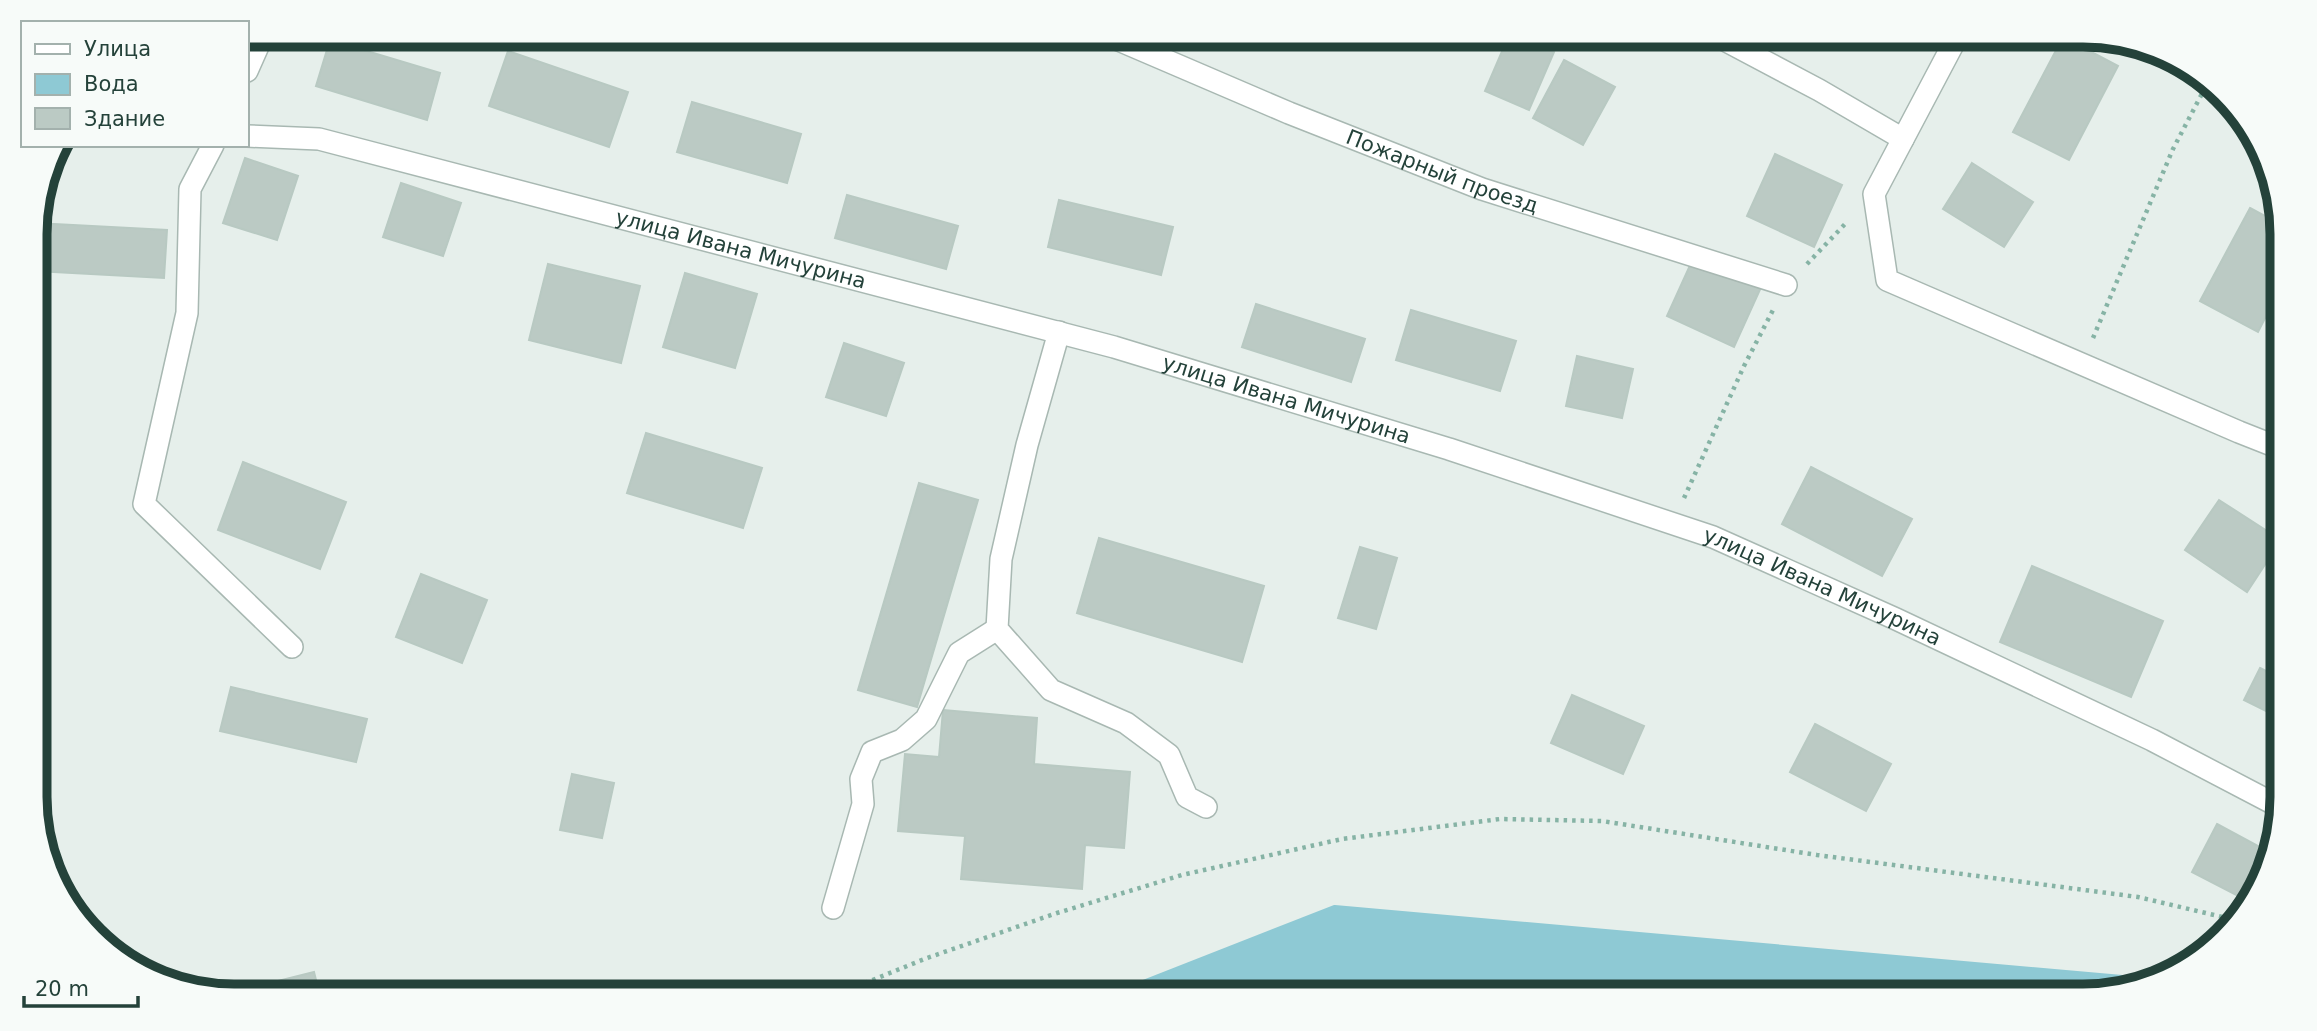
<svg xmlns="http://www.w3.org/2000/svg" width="2317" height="1031" font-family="'DejaVu Sans',sans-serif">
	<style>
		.water { fill: #8ec9d4 }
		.building { fill: #bbcac4; stroke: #b8c9c2; stroke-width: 2 }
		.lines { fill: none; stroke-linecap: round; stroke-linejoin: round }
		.minor-casing { stroke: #a8b8b2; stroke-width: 24 }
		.path { stroke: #86b3a5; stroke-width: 4.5; stroke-dasharray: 3.5 5; stroke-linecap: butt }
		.minor { stroke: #fff; stroke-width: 21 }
		.labels { text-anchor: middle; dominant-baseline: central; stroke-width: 5; stroke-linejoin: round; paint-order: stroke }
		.street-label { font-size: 21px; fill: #24423a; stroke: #f7fbf9 }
		.rim { fill: none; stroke: #24423a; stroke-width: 9 }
	</style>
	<rect width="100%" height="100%" fill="#e6efeb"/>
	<path class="water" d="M 1334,905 L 1335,905 L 2145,977 L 2095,996 L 1102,996 Z"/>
	<g class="building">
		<path d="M 1509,35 L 1554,52 L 1529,110 L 1485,91 Z"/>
		<path d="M 1871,35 L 1904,35 L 1898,47 Z"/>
		<path d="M 2063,37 L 2118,66 L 2069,160 L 2013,132 Z"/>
		<path d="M 330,40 L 440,73 L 427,120 L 316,86 Z"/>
		<path d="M 508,51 L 628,92 L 609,147 L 489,106 Z"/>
		<path d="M 1564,60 L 1615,87 L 1583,145 L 1533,118 Z"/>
		<path d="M 692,102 L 801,134 L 787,183 L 677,152 Z"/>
		<path d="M 1775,154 L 1842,185 L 1814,247 L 1747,216 Z"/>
		<path d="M 245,158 L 298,176 L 277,240 L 223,223 Z"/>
		<path d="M 1972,163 L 2033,202 L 2004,247 L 1943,209 Z"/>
		<path d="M 401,183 L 461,203 L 443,256 L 383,237 Z"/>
		<path d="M 847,195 L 958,226 L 946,269 L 835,238 Z"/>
		<path d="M 1059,200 L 1173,227 L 1161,275 L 1048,247 Z"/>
		<path d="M 2250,208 L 2280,224 L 2280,289 L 2258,332 L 2200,301 Z"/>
		<path d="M 35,223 L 167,230 L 164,278 L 36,271 Z"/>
		<path d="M 1692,261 L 1762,285 L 1734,347 L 1667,316 Z"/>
		<path d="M 548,264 L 640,286 L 621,363 L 529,340 Z"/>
		<path d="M 685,273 L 757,294 L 735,368 L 663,347 Z"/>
		<path d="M 1256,304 L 1365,339 L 1351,382 L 1242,347 Z"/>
		<path d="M 1411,310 L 1516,341 L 1500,391 L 1396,360 Z"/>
		<path d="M 844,343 L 904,363 L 886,416 L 826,397 Z"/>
		<path d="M 1577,356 L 1633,369 L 1622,418 L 1566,406 Z"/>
		<path d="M 646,433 L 762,468 L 743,528 L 627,493 Z"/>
		<path d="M 243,462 L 346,502 L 320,569 L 218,530 Z"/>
		<path d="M 1811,467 L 1912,519 L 1882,576 L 1782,524 Z"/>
		<path d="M 919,483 L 978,500 L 917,707 L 858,690 Z"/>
		<path d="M 2219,500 L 2281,540 L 2247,592 L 2185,550 Z"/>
		<path d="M 1099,538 L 1264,586 L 1242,662 L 1077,613 Z"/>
		<rect x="36" y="540" width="11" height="52"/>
		<path d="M 1360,547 L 1397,558 L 1376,629 L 1338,618 Z"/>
		<path d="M 2032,566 L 2163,621 L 2131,697 L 2000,642 Z"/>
		<path d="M 421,574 L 487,600 L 462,663 L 396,637 Z"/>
		<path d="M 2260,668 L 2282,679 L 2282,719 L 2244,700 Z"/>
		<path d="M 231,687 L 367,719 L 356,762 L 220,731 Z"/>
		<path d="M 1572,695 L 1644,726 L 1623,774 L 1551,743 Z"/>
		<path d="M 943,710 L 1037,718 L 1034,764 L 1130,772 L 1124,848 L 1085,845 L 1082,889 L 961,879 L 965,836 L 898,831 L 905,754 L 939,757 Z"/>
		<path d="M 1815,724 L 1891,764 L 1866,811 L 1790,772 Z"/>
		<path d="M 572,774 L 614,783 L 602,838 L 560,830 Z"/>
		<path d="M 2217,824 L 2271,853 L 2267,872 L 2246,900 L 2192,872 Z"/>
		<path d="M 314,972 L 320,996 L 265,996 L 262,985 Z"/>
	</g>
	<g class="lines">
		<g class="minor-casing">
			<g id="minor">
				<path id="s1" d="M 1107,35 L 1289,113 L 1482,189 L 1786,285"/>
				<path d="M 1715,35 L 1819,90 L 1903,139"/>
				<path d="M 1958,35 L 1874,194 L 1887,280 L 2239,432 L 2277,447 L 2281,440"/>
				<path d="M 247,71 L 263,35"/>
				<path id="s2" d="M 247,136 L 319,139 L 1114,347 L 1449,449 L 1713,537 L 1896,619 L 2152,740 L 2280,807"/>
				<path d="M 213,145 L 190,189 L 187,313 L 144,504 L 292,647"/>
				<path d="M 1059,332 L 1027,445 L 1001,559 L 997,629 L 1051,690 L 1126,723 L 1169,755 L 1187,797 L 1206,807"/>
				<path d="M 833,908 L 863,804 L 861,779 L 872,752 L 902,740 L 926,719 L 959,653 L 997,629"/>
			</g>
		</g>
		<g class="path">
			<path d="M 1807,264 L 1847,222"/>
			<path d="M 2093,338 L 2173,149 L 2206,86"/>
			<path d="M 2278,476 L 2278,488 L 2281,490"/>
			<path d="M 1684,498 L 1744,366 L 1773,310"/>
			<path d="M 833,996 L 927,958 L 1057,913 L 1182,875 L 1342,839 L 1500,819 L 1602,821 L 1817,855 L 2138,897 L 2231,919"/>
		</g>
		<use href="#minor" class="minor"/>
	</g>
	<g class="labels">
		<g class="street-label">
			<text stroke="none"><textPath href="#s1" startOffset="362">Пожарный проезд</textPath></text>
			<text stroke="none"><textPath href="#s2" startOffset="508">улица Ивана Мичурина</textPath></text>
			<text stroke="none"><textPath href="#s2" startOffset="1074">улица Ивана Мичурина</textPath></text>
			<text stroke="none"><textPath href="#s2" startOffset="1642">улица Ивана Мичурина</textPath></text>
		</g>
	</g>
	<path d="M0 0H2317V1031H0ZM234 47H2083A187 187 0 0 1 2270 234V797A187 187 0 0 1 2083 984H234A187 187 0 0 1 47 797V234A187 187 0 0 1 234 47Z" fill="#f7fbf9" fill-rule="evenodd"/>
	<path class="rim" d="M234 47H2083A187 187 0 0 1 2270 234V797A187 187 0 0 1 2083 984H234A187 187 0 0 1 47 797V234A187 187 0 0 1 234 47Z"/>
	<rect x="21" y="21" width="228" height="126" fill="#f7fbf9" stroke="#a3b1ad" stroke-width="2"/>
	<rect x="35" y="44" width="35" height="10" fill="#ffffff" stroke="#a3b1ad" stroke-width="2"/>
	<text x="84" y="56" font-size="21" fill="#24423a">Улица</text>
	<rect x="35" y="74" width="35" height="21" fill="#8ec9d4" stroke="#a3b1ad" stroke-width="2"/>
	<text x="84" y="91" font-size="21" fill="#24423a">Вода</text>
	<rect x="35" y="108" width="35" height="21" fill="#bbcac4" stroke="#a3b1ad" stroke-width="2"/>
	<text x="84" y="126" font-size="21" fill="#24423a">Здание</text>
	<path d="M24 996v10h114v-10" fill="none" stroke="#24423a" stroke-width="3.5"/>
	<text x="35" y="996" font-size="21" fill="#24423a" stroke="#f7fbf9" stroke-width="5" paint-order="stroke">20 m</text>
</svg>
